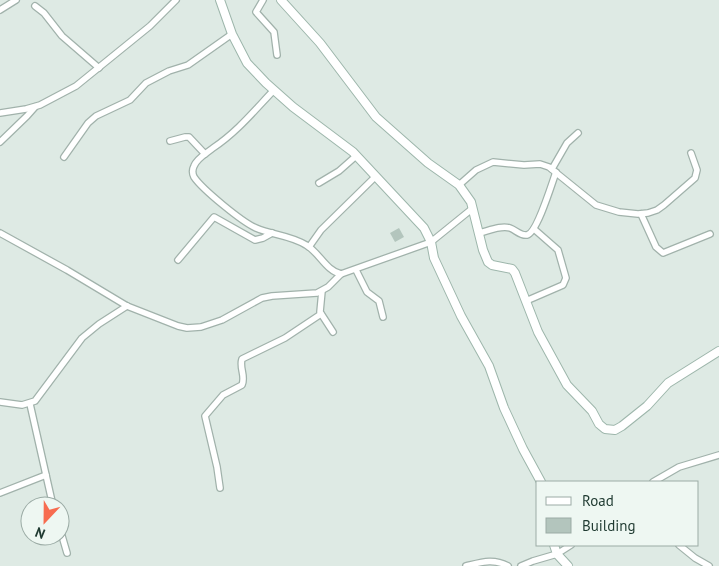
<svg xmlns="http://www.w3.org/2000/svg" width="719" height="566" font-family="'PT Sans',sans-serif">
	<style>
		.building { fill: #b3c5bd }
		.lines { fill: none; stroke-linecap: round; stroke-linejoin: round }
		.street-casing { stroke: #a1b2ab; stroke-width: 8 }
		.secondary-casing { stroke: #9db6ab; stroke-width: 10 }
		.street { stroke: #fff; stroke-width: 5.5 }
		.secondary { stroke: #fff; stroke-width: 8 }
	</style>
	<rect width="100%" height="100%" fill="#deeae4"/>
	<path class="building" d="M 399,228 L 404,237 L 395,242 L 390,233 Z"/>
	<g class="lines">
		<g class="street-casing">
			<g id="street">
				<path d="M 263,0 L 256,12 L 274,32 L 277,55"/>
				<path d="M 35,6 L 44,13 L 62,36 L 99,68"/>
				<path d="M 0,10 L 16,0"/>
				<path d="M 274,90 C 254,111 237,132 213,148 C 207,153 197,158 194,166 C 192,170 192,173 194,177 C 202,189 242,222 256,228 C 272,235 290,235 306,245 C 319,252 326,271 341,274 L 431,242 L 473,208"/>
				<path d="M 0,113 L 26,109 L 40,105 L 76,86 L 150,26 L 176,0"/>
				<path d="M 170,141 L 185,137 L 189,137 L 205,154"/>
				<path d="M 0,142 L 27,116 L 35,107"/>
				<path d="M 64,157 L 88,123 L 96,116 L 130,100 L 146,83 L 169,71 L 188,65 L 232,34"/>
				<path d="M 552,169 L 567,143 L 578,133"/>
				<path d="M 319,183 L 339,171 L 356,156"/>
				<path d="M 459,185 L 476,170 L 493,162 L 524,165 L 540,164 L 549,167 L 596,205 L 619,212 L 638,214 L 648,213 L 657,210 L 664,205 L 695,178 L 697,170 L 691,153"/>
				<path d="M 641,214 L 656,247 L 663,253 L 710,234"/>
				<path d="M 0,233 L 67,270 L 127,306 L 178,326 L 187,328 L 201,327 L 222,320 L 262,298 L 272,296 L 317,293 L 328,287 L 341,274"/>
				<path d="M 479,233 C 488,231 501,225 510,228 C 516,230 520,236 527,235 C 537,233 552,183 556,172"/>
				<path d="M 309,247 L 321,230 L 375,177"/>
				<path d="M 178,260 L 214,217 L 255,240 L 263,238 L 272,233"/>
				<path d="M 356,270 L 367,292 L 379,301 L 383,317"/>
				<path d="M 322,291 L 320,312 L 333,332"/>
				<path d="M 526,301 L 563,285 L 566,278 L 558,250 L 534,229"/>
				<path d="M 0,402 L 22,405 L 35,401 L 82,338 L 99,324 L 127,306"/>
				<path d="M 30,404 L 53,506"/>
				<path d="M 653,482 L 679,467 L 719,455"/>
				<path d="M 220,488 L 217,467 L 205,416 L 223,395 L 242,385 C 246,376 239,368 242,359 L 285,338 L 321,314"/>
				<path d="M 0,493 L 46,475"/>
				<path d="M 60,529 L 67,553"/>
				<path d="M 679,545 L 695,558 L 709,566"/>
				<path d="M 466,566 C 482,562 493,558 508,566"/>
				<path d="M 521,566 L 533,561 L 557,554 L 571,545"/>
			</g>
		</g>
		<g class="secondary-casing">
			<g id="secondary">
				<path d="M 220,0 L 232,34 L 247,63 L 266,83 L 293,107 L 353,152 L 424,228 L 431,242 L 434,258 L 461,316 L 489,366 L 504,408 L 523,449 L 541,482"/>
				<path d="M 281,0 L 320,43 L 376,117 L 428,163 L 459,185 L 471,202 L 483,250 L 488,262 L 492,265 L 512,269 L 515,273 L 538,332 L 567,385 L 592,411 L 599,424 L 605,429 L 615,430 L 622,426 L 647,406 L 668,383 L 719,351"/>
				<path d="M 554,545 L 557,554 L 568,566"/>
			</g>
		</g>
		<use href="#street" class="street"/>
		<use href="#secondary" class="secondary"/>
	</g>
	<rect x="536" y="481" width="162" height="65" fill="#eef7f2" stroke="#9baba5"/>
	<rect x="546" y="497" width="25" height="8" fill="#ffffff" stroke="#9baba5"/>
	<text x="582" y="506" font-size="15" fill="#1f3a31">Road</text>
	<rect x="546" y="518" width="25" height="15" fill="#b3c5bd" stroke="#9baba5"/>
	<text x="582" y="531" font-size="15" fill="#1f3a31">Building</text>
	<g transform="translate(45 521) rotate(202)"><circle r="24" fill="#eef7f2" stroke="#9baba5"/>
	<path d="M0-4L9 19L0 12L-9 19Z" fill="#f76c50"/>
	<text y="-8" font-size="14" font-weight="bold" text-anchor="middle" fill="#1f3a31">N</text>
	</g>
</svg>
